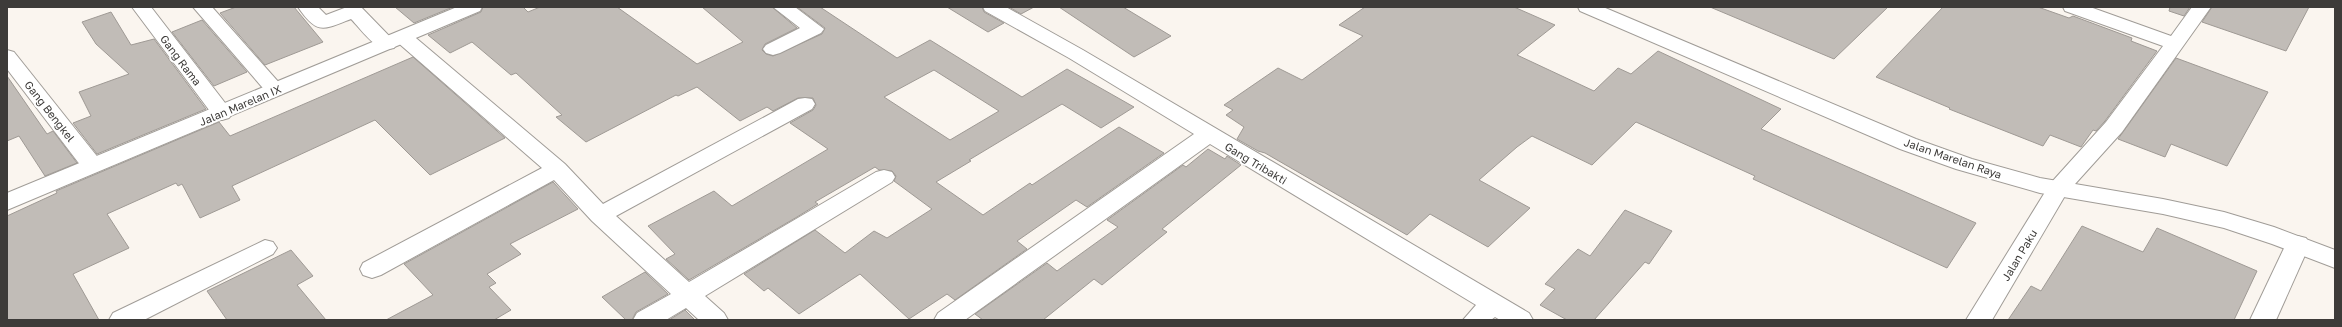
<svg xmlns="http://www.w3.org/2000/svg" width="2342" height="327" font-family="'Golos Text',sans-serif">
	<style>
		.building { fill: #c1bcb7; stroke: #9f9a95; fill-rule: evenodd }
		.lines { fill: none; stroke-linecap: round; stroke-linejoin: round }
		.minor-casing { stroke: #a09c97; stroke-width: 2 }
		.major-casing { stroke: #a09c97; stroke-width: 2 }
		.minor { fill: #fff; fill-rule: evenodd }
		.major { fill: #fff; fill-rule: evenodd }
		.labels { text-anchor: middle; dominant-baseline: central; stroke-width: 4; stroke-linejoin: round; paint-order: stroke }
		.street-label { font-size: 11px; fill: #3d3b39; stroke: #fff }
	</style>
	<rect width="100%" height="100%" fill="#faf5ef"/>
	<g class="building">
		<path d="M 236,7 L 294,7 L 323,42 L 265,65 L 220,13 Z"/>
		<path d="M 395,7 L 453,7 L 414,23 Z"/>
		<path d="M 483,7 L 523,7 L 528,12 L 540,7 L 617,7 L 697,64 L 743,42 L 702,7 L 772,7 L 797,28 L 765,44 L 762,50 L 766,54 L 773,56 L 822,34 L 825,28 L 797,7 L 820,7 L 897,58 L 930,40 L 1022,97 L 1067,69 L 1134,107 L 1101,128 L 1062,104 L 969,160 L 971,161 L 936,182 L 983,215 L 1030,183 L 1032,185 L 1119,127 L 1164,153 L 1087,207 L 1076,200 L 1017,241 L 1027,249 L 955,300 L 947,294 L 909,319 L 860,274 L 799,314 L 768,288 L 764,291 L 744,274 L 815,230 L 845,253 L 874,231 L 887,238 L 932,209 L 894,181 L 896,176 L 892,171 L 879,170 L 875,167 L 815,202 L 818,204 L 797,217 L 689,280 L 666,259 L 675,254 L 648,226 L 714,191 L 732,206 L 828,149 L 790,123 L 813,110 L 816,105 L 813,98 L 798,98 L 773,111 L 767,107 L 740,121 L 697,87 L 678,96 L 676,95 L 586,142 L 556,117 L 562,115 L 516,73 L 511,75 L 472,42 L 450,53 L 428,35 L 481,12 ZM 934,70 L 999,111 L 950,140 L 884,97 Z"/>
		<path d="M 947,7 L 982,7 L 984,12 L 1004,23 L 988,32 Z"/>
		<path d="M 1009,7 L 1034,7 L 1021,14 Z"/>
		<path d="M 1059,7 L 1123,7 L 1171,36 L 1134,57 Z"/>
		<path d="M 1365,7 L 1514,7 L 1555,25 L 1517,55 L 1594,91 L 1618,68 L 1631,74 L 1658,51 L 1781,109 L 1761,129 L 1976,223 L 1947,268 L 1753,179 L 1755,176 L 1636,122 L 1592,165 L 1532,136 L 1517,147 L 1479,180 L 1530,208 L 1488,247 L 1430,214 L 1407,235 L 1265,153 L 1258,151 L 1237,139 L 1244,127 L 1226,115 L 1233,110 L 1224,105 L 1278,68 L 1302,80 L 1363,36 L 1339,25 Z"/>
		<path d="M 1710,7 L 1888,7 L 1834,59 Z"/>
		<path d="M 1943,7 L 2038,7 L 2069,18 L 2073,16 L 2132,38 L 2131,41 L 2157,51 L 2105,121 L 2096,131 L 2093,130 L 2081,147 L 2050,135 L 2043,146 L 1949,109 L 1950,108 L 1876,77 Z"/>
		<path d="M 2170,7 L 2190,7 L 2184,16 L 2169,11 Z"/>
		<path d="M 2212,7 L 2309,7 L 2286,51 L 2202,22 Z"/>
		<path d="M 111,12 L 131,45 L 154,39 L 206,109 L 97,154 L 73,123 L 91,116 L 79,92 L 129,74 L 96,44 L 82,22 Z"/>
		<path d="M 202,20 L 247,72 L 214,86 L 172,32 Z"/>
		<path d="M 413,57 L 505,138 L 430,175 L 375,120 L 232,186 L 240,200 L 200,218 L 182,184 L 178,186 L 176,183 L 107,214 L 129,248 L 73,274 L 99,320 L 7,320 L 7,216 L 57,193 L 56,191 L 219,122 L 230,136 Z"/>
		<path d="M 2176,58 L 2268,92 L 2227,166 L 2171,144 L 2165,157 L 2118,139 Z"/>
		<path d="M 7,76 L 47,134 L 53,131 L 77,163 L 45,176 L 19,136 L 7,141 Z"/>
		<path d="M 1208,149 L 1225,159 L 1227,156 L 1241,165 L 1162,229 L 1167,232 L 1102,285 L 1094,279 L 1043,320 L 983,320 L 975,314 L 1047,263 L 1057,271 L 1118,227 L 1107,220 L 1183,165 L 1186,167 Z"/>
		<path d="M 553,182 L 578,209 L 510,244 L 521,254 L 487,274 L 496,283 L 489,287 L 511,310 L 494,320 L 386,320 L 433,295 L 404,264 Z"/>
		<path d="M 1625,210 L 1672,231 L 1649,264 L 1645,262 L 1594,320 L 1567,320 L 1540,305 L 1555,289 L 1545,284 L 1578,249 L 1590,256 Z"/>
		<path d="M 2082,226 L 2143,252 L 2157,228 L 2257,271 L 2234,320 L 2008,320 L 2031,286 L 2041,291 Z"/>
		<path d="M 291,250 L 313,276 L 297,285 L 326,320 L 227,320 L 207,291 Z"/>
		<path d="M 645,272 L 668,294 L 636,312 L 632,320 L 626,320 L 602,297 Z"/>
		<path d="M 685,310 L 695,320 L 669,320 Z"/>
	</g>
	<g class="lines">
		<g class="minor-casing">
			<g id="minor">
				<path d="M 132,7 L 151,7 L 229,108 L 233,113 L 229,118 L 222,120 L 215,118 Z"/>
				<path d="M 193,7 L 212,7 L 282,86 L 285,90 L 282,94 L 275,96 L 268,94 Z"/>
				<path d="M 298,7 L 318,7 L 326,15 L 347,7 L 361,7 L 397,44 L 394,48 C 376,53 363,31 351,19 C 323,30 317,35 298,7 Z"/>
				<path d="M 773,7 L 795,7 L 824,29 L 821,33 L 780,53 L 773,55 L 766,53 L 763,49 L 766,45 L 800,28 Z"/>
				<path d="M 983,7 L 1006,7 L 1083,50 L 1529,313 L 1533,320 L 1500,320 L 1495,317 L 1491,320 L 1463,320 L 1476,305 L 1210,144 L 965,320 L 934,320 L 938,313 L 1194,134 L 1069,58 L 985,11 Z"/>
				<path d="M 2063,7 L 2090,7 L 2171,36 L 2192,7 L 2211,7 L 2122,132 L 2066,194 L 1992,320 L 1966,320 L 2050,184 L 2106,122 L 2163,46 L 2065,11 Z"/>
				<path d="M 403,31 L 410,33 L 565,164 L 603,204 L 798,99 L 805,98 L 812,99 L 815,104 L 812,109 L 616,216 L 689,282 L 876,172 L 884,170 L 892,172 L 895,177 L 892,182 L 705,296 L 724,313 L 728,320 L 699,320 L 686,308 L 666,320 L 633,320 L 637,313 L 671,294 L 592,221 L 554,180 L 381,275 L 372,278 L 363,275 L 360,269 L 363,263 L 542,168 L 396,41 L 393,37 L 396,33 Z"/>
				<path d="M 7,50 L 14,52 L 100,160 L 103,165 L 100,170 L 92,172 L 84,170 L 7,69 Z"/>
				<path d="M 2298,236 L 2306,238 L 2310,244 L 2276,320 L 2250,320 L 2286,244 L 2290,238 Z"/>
				<path d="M 265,240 L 273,242 L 277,248 L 273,254 L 144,320 L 109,320 L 113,313 Z"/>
			</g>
		</g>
		<g class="major-casing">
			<g id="major">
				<path d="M 457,7 L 482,7 L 480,11 L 7,210 L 7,193 Z"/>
				<path d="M 1578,7 L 1603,7 L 1916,139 L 1972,159 L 2040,178 L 2163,199 L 2224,212 L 2274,227 L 2335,250 L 2335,268 L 2272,244 L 2224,228 L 2163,214 L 2040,193 L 1956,169 L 1900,149 L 1580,11 Z"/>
			</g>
		</g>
		<use href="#minor" class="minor"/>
		<use href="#major" class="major"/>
	</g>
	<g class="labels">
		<g class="street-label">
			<text transform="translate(181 60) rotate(53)">Gang Rama</text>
			<text transform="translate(240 105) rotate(-23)">Jalan Marelan IX</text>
			<text transform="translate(50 111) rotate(52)">Gang Bengkel</text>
			<text transform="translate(1953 158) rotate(19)">Jalan Marelan Raya</text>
			<text transform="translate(1256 163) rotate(31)">Gang Tribakti</text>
			<text transform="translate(2019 255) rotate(-59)">Jalan Paku</text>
		</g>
	</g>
	<rect width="2342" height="327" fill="none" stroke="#3d3b39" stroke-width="16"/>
</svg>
